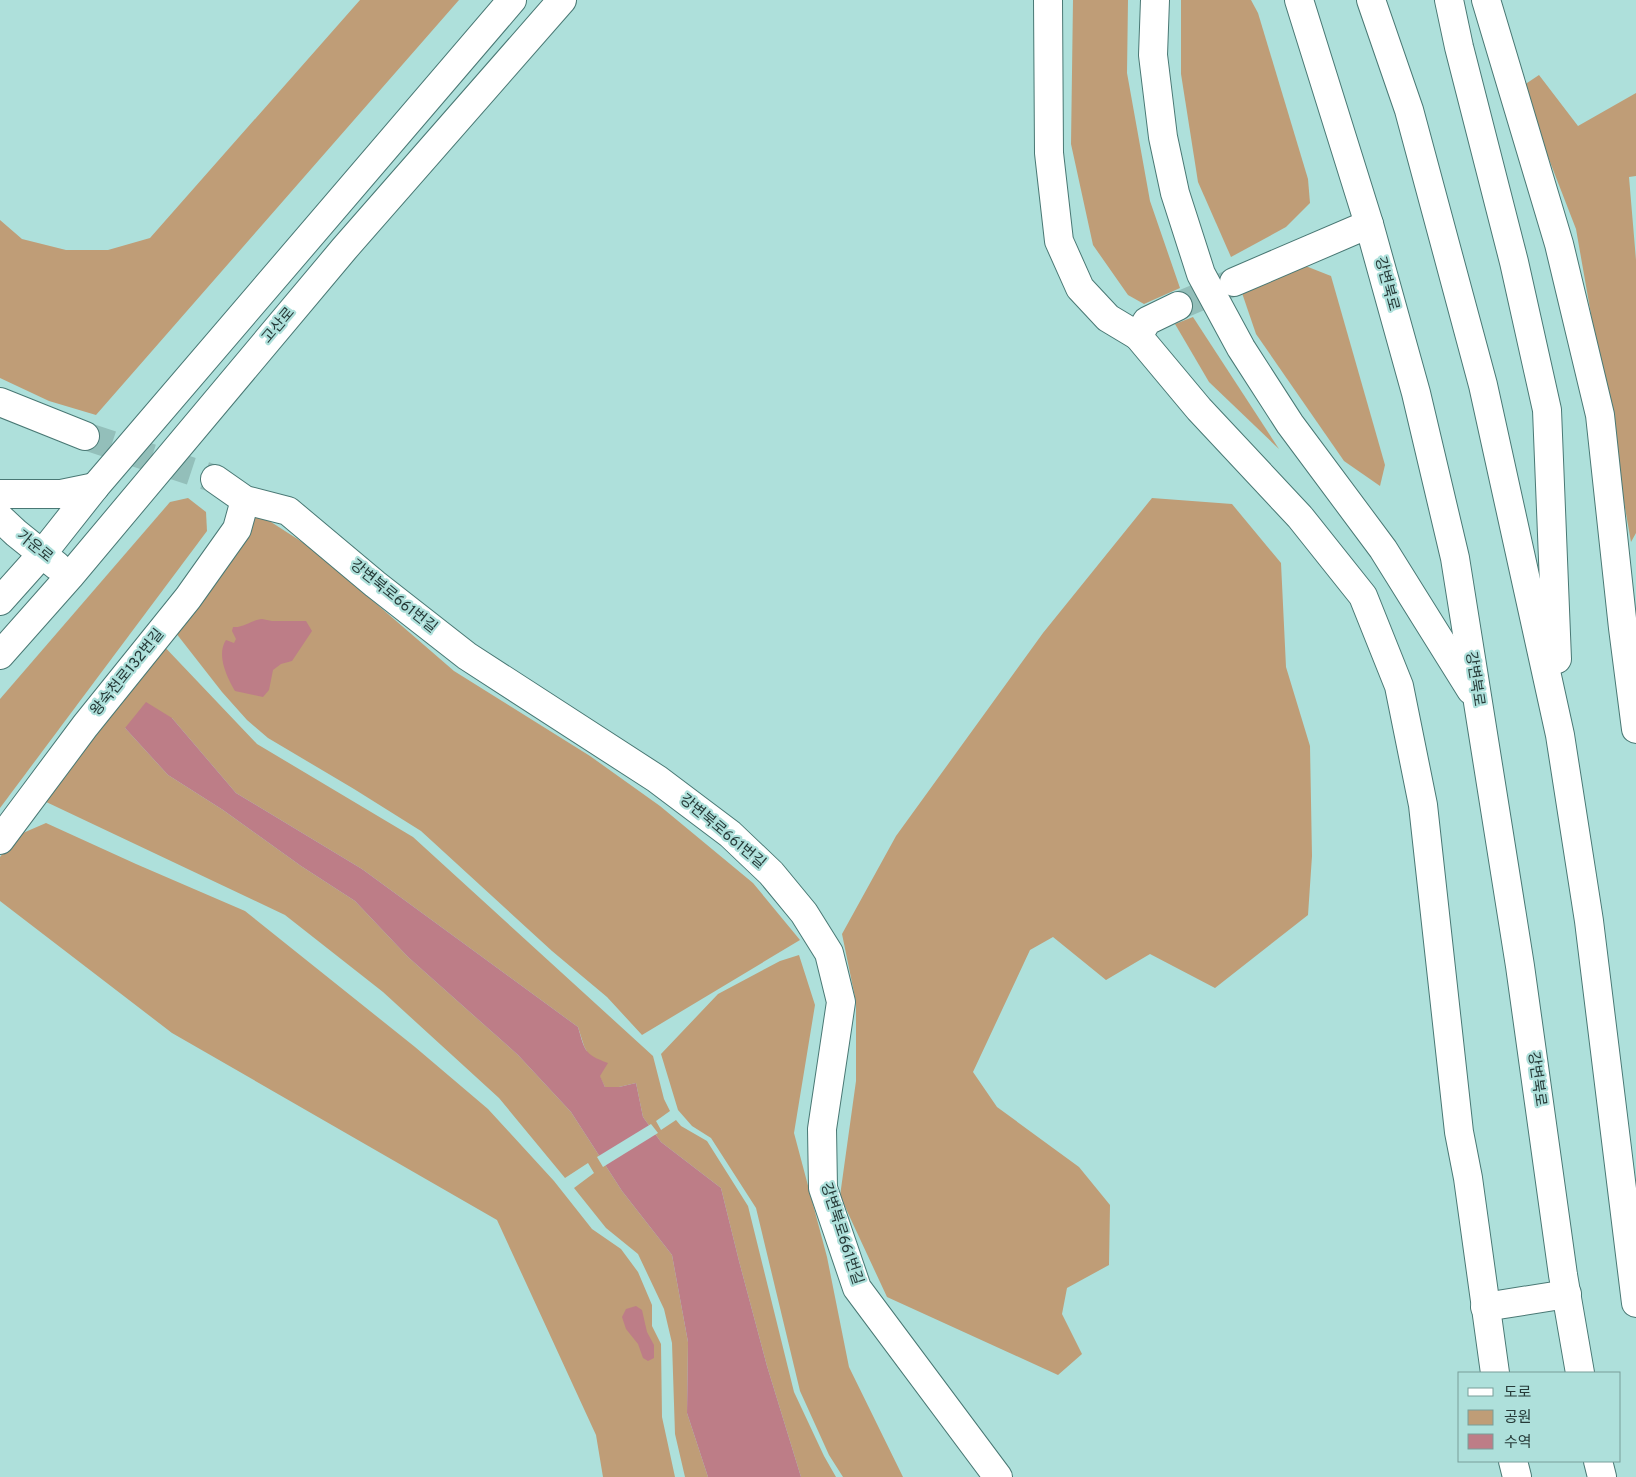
<svg xmlns="http://www.w3.org/2000/svg" width="1636" height="1477" font-family="Overpass,'Noto Sans KR',sans-serif">
	<style>
		.green { fill: #bf9d77 }
		.water { fill: #bd7d87 }
		.pier { fill: #aee0db }
		.lines { fill: none; stroke-linecap: round; stroke-linejoin: round }
		.minor-tunnel { stroke: #93bfba; stroke-width: 28; stroke-dasharray: 28 14; stroke-linecap: butt }
		.minor-casing { stroke: #497874; stroke-width: 30 }
		.highway-casing { stroke: #497874; stroke-width: 30 }
		.minor { stroke: #fff; stroke-width: 28 }
		.highway { stroke: #fff; stroke-width: 28 }
		.labels { text-anchor: middle; dominant-baseline: central; stroke-width: 4.5; stroke-linejoin: round; paint-order: stroke }
		.street-label { font-size: 15px; fill: #263a38; stroke: #aee0db }
	</style>
	<rect width="100%" height="100%" fill="#aee0db"/>
	<g class="green">
		<path d="M 360,0 L 459,0 L 96,415 L 49,401 L 0,378 L 0,220 L 22,239 L 66,250 L 108,250 L 150,238 Z"/>
		<path d="M 1073,0 L 1128,0 L 1127,73 L 1150,201 L 1180,288 L 1144,304 L 1128,295 L 1093,245 L 1071,144 Z"/>
		<path d="M 1181,0 L 1251,0 L 1258,13 L 1308,179 L 1310,203 L 1286,227 L 1231,257 L 1198,182 L 1181,74 Z"/>
		<path d="M 1539,75 L 1578,126 L 1636,93 L 1636,176 L 1629,177 L 1636,260 L 1636,533 L 1631,542 L 1576,229 L 1521,87 Z"/>
		<path d="M 1303,265 L 1331,276 L 1385,465 L 1380,486 L 1344,461 L 1256,334 L 1242,293 Z"/>
		<path d="M 1193,317 L 1279,449 L 1209,382 L 1175,324 Z"/>
		<path d="M 188,498 L 206,512 L 207,531 L 0,808 L 0,699 L 170,502 Z"/>
		<path d="M 1152,498 L 1232,504 L 1281,563 L 1286,667 L 1310,746 L 1312,856 L 1308,915 L 1215,988 L 1150,954 L 1106,980 L 1053,937 L 1030,950 L 973,1072 L 997,1107 L 1079,1167 L 1110,1205 L 1109,1265 L 1067,1288 L 1062,1314 L 1082,1354 L 1058,1375 L 887,1297 L 840,1196 L 856,1081 L 856,1002 L 842,934 L 896,836 L 1043,633 Z"/>
		<path d="M 257,513 L 313,549 L 454,671 L 590,756 L 660,806 L 753,883 L 800,940 L 642,1035 L 607,997 L 552,951 L 421,831 L 354,789 L 268,738 L 247,720 L 222,692 L 172,628 Z"/>
		<path d="M 160,642 L 257,744 L 413,837 L 653,1056 L 664,1099 L 670,1111 L 656,1121 L 661,1130 L 676,1120 L 681,1126 L 707,1141 L 748,1206 L 794,1392 L 824,1456 L 836,1477 L 801,1477 L 767,1366 L 739,1261 L 721,1188 L 661,1142 L 643,1117 L 636,1083 L 619,1087 L 605,1087 L 584,1046 L 578,1027 L 362,869 L 236,793 L 172,718 L 125,728 L 168,775 L 223,810 L 301,866 L 355,901 L 408,957 L 518,1055 L 571,1112 L 622,1191 L 672,1255 L 688,1342 L 687,1413 L 708,1477 L 685,1477 L 675,1434 L 672,1343 L 664,1309 L 638,1254 L 606,1228 L 574,1188 L 594,1173 L 588,1163 L 565,1178 L 499,1098 L 383,992 L 285,915 L 42,800 Z"/>
		<path d="M 46,823 L 136,864 L 245,911 L 415,1047 L 488,1109 L 554,1181 L 592,1229 L 621,1249 L 638,1272 L 652,1305 L 652,1326 L 661,1344 L 662,1417 L 675,1477 L 603,1477 L 596,1435 L 497,1220 L 172,1033 L 0,901 L 0,857 L 16,836 Z"/>
		<path d="M 799,955 L 815,1005 L 794,1133 L 827,1257 L 849,1367 L 903,1477 L 843,1477 L 829,1455 L 800,1391 L 756,1208 L 711,1138 L 692,1126 L 678,1110 L 661,1054 L 718,994 L 780,961 Z"/>
	</g>
	<g class="water">
		<path d="M 262,619 L 272,621 L 306,621 L 312,631 L 292,661 L 281,664 L 273,670 L 269,690 L 263,697 L 235,691 C 227,677 216,655 226,640 L 234,643 L 236,639 L 232,631 L 233,627 C 244,628 251,620 262,619 Z"/>
		<path d="M 146,702 L 172,718 L 236,793 L 362,869 L 578,1027 C 585,1051 584,1054 608,1063 L 600,1076 L 605,1087 L 619,1087 L 636,1083 L 643,1117 L 661,1142 L 721,1188 L 739,1261 L 767,1366 L 801,1477 L 708,1477 L 687,1413 L 688,1342 L 672,1255 L 622,1191 L 571,1112 L 518,1055 L 408,957 L 355,901 L 301,866 L 223,810 L 168,775 L 125,728 Z"/>
		<path d="M 636,1306 L 642,1310 L 647,1332 L 654,1345 L 654,1358 L 648,1361 L 643,1358 L 638,1344 L 626,1329 L 622,1317 L 626,1309 Z"/>
	</g>
	<path class="pier" d="M 651,1124 L 658,1133 L 603,1167 L 597,1157 Z"/>
	<g class="lines">
		<g class="minor-tunnel">
			<path d="M 1178,306 L 1232,283"/>
			<path d="M 85,436 L 215,479"/>
		</g>
		<g class="minor-casing">
			<g id="minor">
				<path d="M 1048,0 L 1049,153 L 1059,241 L 1080,288 L 1108,318 L 1138,336"/>
				<path d="M 1486,0 L 1559,244 L 1600,415 L 1623,628 L 1636,729"/>
				<path d="M 1234,282 L 1369,224"/>
				<path d="M 1178,306 L 1147,321 L 1138,336 L 1199,409 L 1300,517 L 1363,596 L 1399,686 L 1423,805 L 1459,1132 L 1468,1178 L 1495,1373"/>
				<path d="M 0,402 L 85,436"/>
				<path d="M 215,479 L 245,500 L 288,511 L 375,584 L 467,656 L 657,779 L 730,834 L 771,873 L 804,913 L 829,953 L 841,1002 L 822,1129 L 823,1188 L 857,1288 L 998,1477"/>
				<path d="M 0,494 L 61,494 L 95,487"/>
				<path d="M 0,518 L 16,533 L 57,566"/>
				<path d="M 0,601 L 42,554 L 95,487 L 512,0"/>
				<path d="M 0,655 L 70,576 L 344,249 L 562,0"/>
				<path d="M 0,840 L 85,726 L 188,598 L 237,529 L 245,500"/>
				<path d="M 1485,1307 L 1567,1294"/>
				<path d="M 1513,1461 L 1517,1477"/>
			</g>
		</g>
		<g class="highway-casing">
			<g id="highway">
				<path d="M 1155,0 L 1153,55 L 1163,137 L 1175,193 L 1201,274 L 1241,348 L 1290,424 L 1383,549 L 1471,690"/>
				<path d="M 1299,0 L 1369,224 L 1416,393 L 1455,558 L 1520,966 L 1563,1275 L 1580,1373"/>
				<path d="M 1371,0 L 1409,110 L 1483,385 L 1560,735 L 1589,921 L 1636,1303"/>
				<path d="M 1449,0 L 1459,47 L 1514,262 L 1547,410 L 1557,659"/>
				<path d="M 1598,1461 L 1602,1477"/>
			</g>
		</g>
		<use href="#minor" class="minor"/>
		<use href="#highway" class="highway"/>
	</g>
	<g class="labels">
		<g class="street-label">
			<text transform="translate(1386 284) rotate(75)">강변북로</text>
			<text transform="translate(279 326) rotate(-50)">고산로</text>
			<text transform="translate(34 547) rotate(39)">가운로</text>
			<text transform="translate(393 597) rotate(39)">강변북로661번길</text>
			<text transform="translate(128 673) rotate(-51)">왕숙천로132번길</text>
			<text transform="translate(1474 679) rotate(81)">강변북로</text>
			<text transform="translate(722 832) rotate(40)">강변북로661번길</text>
			<text transform="translate(1536 1079) rotate(82)">강변북로</text>
			<text transform="translate(841 1234) rotate(72)">강변북로661번길</text>
		</g>
	</g>
	<rect x="1458" y="1372" width="162" height="90" fill="#aee0db" stroke="#789e9a"/>
	<rect x="1468" y="1388" width="25" height="8" fill="#ffffff" stroke="#789e9a"/>
	<text x="1504" y="1397" font-size="15" fill="#263a38">도로</text>
	<rect x="1468" y="1410" width="25" height="15" fill="#bf9d77" stroke="#789e9a"/>
	<text x="1504" y="1422" font-size="15" fill="#263a38">공원</text>
	<rect x="1468" y="1434" width="25" height="15" fill="#bd7d87" stroke="#789e9a"/>
	<text x="1504" y="1447" font-size="15" fill="#263a38">수역</text>
</svg>
